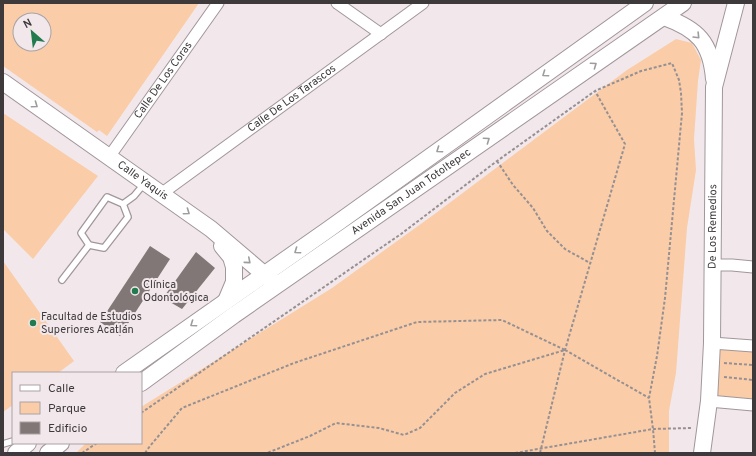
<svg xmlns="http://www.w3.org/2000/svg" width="756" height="456" font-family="Overpass,sans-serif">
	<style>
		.green { fill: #facda8; fill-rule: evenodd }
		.building { fill: #817776 }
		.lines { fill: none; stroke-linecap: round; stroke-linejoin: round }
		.service-casing { stroke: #a1979a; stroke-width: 8 }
		.minor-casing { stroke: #a1979a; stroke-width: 13 }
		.secondary-casing { stroke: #a1979a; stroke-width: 18 }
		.path { stroke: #979092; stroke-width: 2; stroke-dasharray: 3 2; stroke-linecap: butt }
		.service { stroke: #fff; stroke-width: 5.5 }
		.minor { stroke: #fff; stroke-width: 11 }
		.secondary { stroke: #fff; stroke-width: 16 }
		.oneway { stroke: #9e9c9d }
		.poi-dot { fill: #227b4f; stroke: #f2e8eb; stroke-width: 1.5 }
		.labels { text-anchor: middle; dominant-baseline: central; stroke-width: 4; stroke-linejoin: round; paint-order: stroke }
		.street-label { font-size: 11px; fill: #3e3a3b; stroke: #f2e8eb }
		.poi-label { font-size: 11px; fill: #3e3a3b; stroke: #f2e8eb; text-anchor: start }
	</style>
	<rect width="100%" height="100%" fill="#f2e8eb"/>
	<g class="green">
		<path d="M 3,3 L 199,3 L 107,136 L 99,130 L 97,132 L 3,66 ZM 20,20 L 44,20 L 44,44 L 20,44 Z"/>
		<path d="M 676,39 L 692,43 L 701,60 L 698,81 L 694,139 L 696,170 L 687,228 L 676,373 L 669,411 L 669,453 L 76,453 L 86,443 L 141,443 L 141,407 L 332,288 L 436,213 L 627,70 Z"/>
		<path d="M 3,113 L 98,176 L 33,259 L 3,229 Z"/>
		<path d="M 3,261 L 74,361 L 58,373 L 13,373 L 13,405 L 3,412 Z"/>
		<path d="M 717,348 L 753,352 L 753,400 L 714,397 Z"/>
	</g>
	<g class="building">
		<path d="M 150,246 L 170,259 L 120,336 L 100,322 Z"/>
		<path d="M 196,252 L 215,268 L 182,309 L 163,298 Z"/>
	</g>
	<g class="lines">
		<g class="service-casing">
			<g id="service">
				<path d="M 107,197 L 123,204 L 128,217 L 104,248 L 89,245 L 81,233 Z"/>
				<path d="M 123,204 L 134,196 L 144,184"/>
				<path d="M 62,280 L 89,245"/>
				<path d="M 3,444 L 13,441"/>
			</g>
		</g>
		<g class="minor-casing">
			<g id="minor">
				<path d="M 337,3 L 381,34"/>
				<path id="s1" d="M 109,157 L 218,3"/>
				<path id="s2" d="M 161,194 L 423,3"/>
				<path d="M 713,265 L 732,265 L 753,267"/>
				<path d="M 712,343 L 753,346"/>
				<path d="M 709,401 L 753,405"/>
			</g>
		</g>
		<g class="secondary-casing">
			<g id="secondary">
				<path d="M 664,17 C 697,29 711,42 714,79"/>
				<path id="s3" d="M 3,82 L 211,229 L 272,281"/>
				<path d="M 222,246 L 231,257 L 234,267 L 234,282 L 226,301"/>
				<path d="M 124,373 L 329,229 L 645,3"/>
				<path id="s4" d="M 141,383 L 234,315 L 683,3"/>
				<path d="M 16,453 L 28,443"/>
				<path d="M 48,453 L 61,443"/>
				<path id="s5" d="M 702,453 L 709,401 L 712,343 L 714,87 L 736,3"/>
			</g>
		</g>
		<g class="path">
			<path d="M 497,161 L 513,185 L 533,208 L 547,231 L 565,249 L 590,263"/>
			<path d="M 565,350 L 649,398"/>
			<path d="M 724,363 L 753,365"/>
			<path d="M 724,377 L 753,380"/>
			<path d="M 141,413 L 401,234 L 497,161 L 595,91 L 641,71 L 672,63 L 679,80 L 681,93 L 682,113 L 665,298 L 657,356 L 649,398 L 653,429 L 655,453"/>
			<path d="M 82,453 L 97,443"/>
			<path d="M 145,453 L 150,446 L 182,408 L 294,363 L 417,322 L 502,320 L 565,350 L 485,374 L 455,393 L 420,428 L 404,435 L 379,428 L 336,423 L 310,436 L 267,453"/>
			<path d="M 218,453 L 226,453"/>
			<path d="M 515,453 L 653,429 L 692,428"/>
			<path d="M 540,453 L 565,350 L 625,144 L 595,91"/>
		</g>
		<use href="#service" class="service"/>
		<use href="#minor" class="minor"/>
		<use href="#secondary" class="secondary"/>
	</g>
	<defs><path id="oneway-chevron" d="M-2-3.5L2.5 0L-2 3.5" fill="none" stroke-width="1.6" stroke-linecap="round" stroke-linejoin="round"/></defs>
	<g class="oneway">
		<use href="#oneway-chevron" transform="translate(697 36) rotate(46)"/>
		<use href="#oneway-chevron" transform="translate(594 65) rotate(-35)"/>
		<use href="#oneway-chevron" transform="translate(545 74) rotate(145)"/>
		<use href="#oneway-chevron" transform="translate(35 105) rotate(35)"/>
		<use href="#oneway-chevron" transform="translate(487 140) rotate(-35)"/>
		<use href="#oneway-chevron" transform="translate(439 150) rotate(145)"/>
		<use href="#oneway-chevron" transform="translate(187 212) rotate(35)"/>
		<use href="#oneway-chevron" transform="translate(297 251) rotate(145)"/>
		<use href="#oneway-chevron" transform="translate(248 261) rotate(41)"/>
		<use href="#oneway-chevron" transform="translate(193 324) rotate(145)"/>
	</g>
	<g class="poi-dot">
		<circle cx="135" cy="291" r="4"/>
		<circle cx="33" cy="323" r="4"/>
	</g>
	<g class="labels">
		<g class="street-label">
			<text stroke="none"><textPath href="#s1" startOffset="94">Calle De Los Coras</textPath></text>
			<text stroke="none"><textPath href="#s2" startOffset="162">Calle De Los Tarascos</textPath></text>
			<text stroke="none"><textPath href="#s3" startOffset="171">Calle Yaquis</textPath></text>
			<text stroke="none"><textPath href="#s4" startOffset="331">Avenida San Juan Totoltepec</textPath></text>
			<text stroke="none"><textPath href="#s5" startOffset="227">De Los Remedios</textPath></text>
		</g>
		<g class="poi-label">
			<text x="143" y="285">Clínica<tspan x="143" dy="13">Odontológica</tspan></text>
			<text x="41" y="317">Facultad de Estudios<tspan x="41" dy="13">Superiores Acatlán</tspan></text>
		</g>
	</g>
	<rect width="756" height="456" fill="none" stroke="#3e3a3b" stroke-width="8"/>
	<rect x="12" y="372" width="130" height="72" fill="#f2e8eb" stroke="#aaa2a5"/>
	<rect x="20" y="385" width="20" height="6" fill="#ffffff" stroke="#aaa2a5"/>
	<text x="48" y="392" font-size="12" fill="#3e3a3b">Calle</text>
	<rect x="20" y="402" width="20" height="12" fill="#facda8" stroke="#aaa2a5"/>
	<text x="48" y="412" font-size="12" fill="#3e3a3b">Parque</text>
	<rect x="20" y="422" width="20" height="12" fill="#817776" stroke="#aaa2a5"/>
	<text x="48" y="432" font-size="12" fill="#3e3a3b">Edificio</text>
	<g transform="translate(32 32) rotate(332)"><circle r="19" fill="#f2e8eb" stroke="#aaa2a5"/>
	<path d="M0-3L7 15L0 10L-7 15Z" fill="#227b4f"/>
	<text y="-6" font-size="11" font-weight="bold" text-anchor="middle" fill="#3e3a3b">N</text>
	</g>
</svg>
